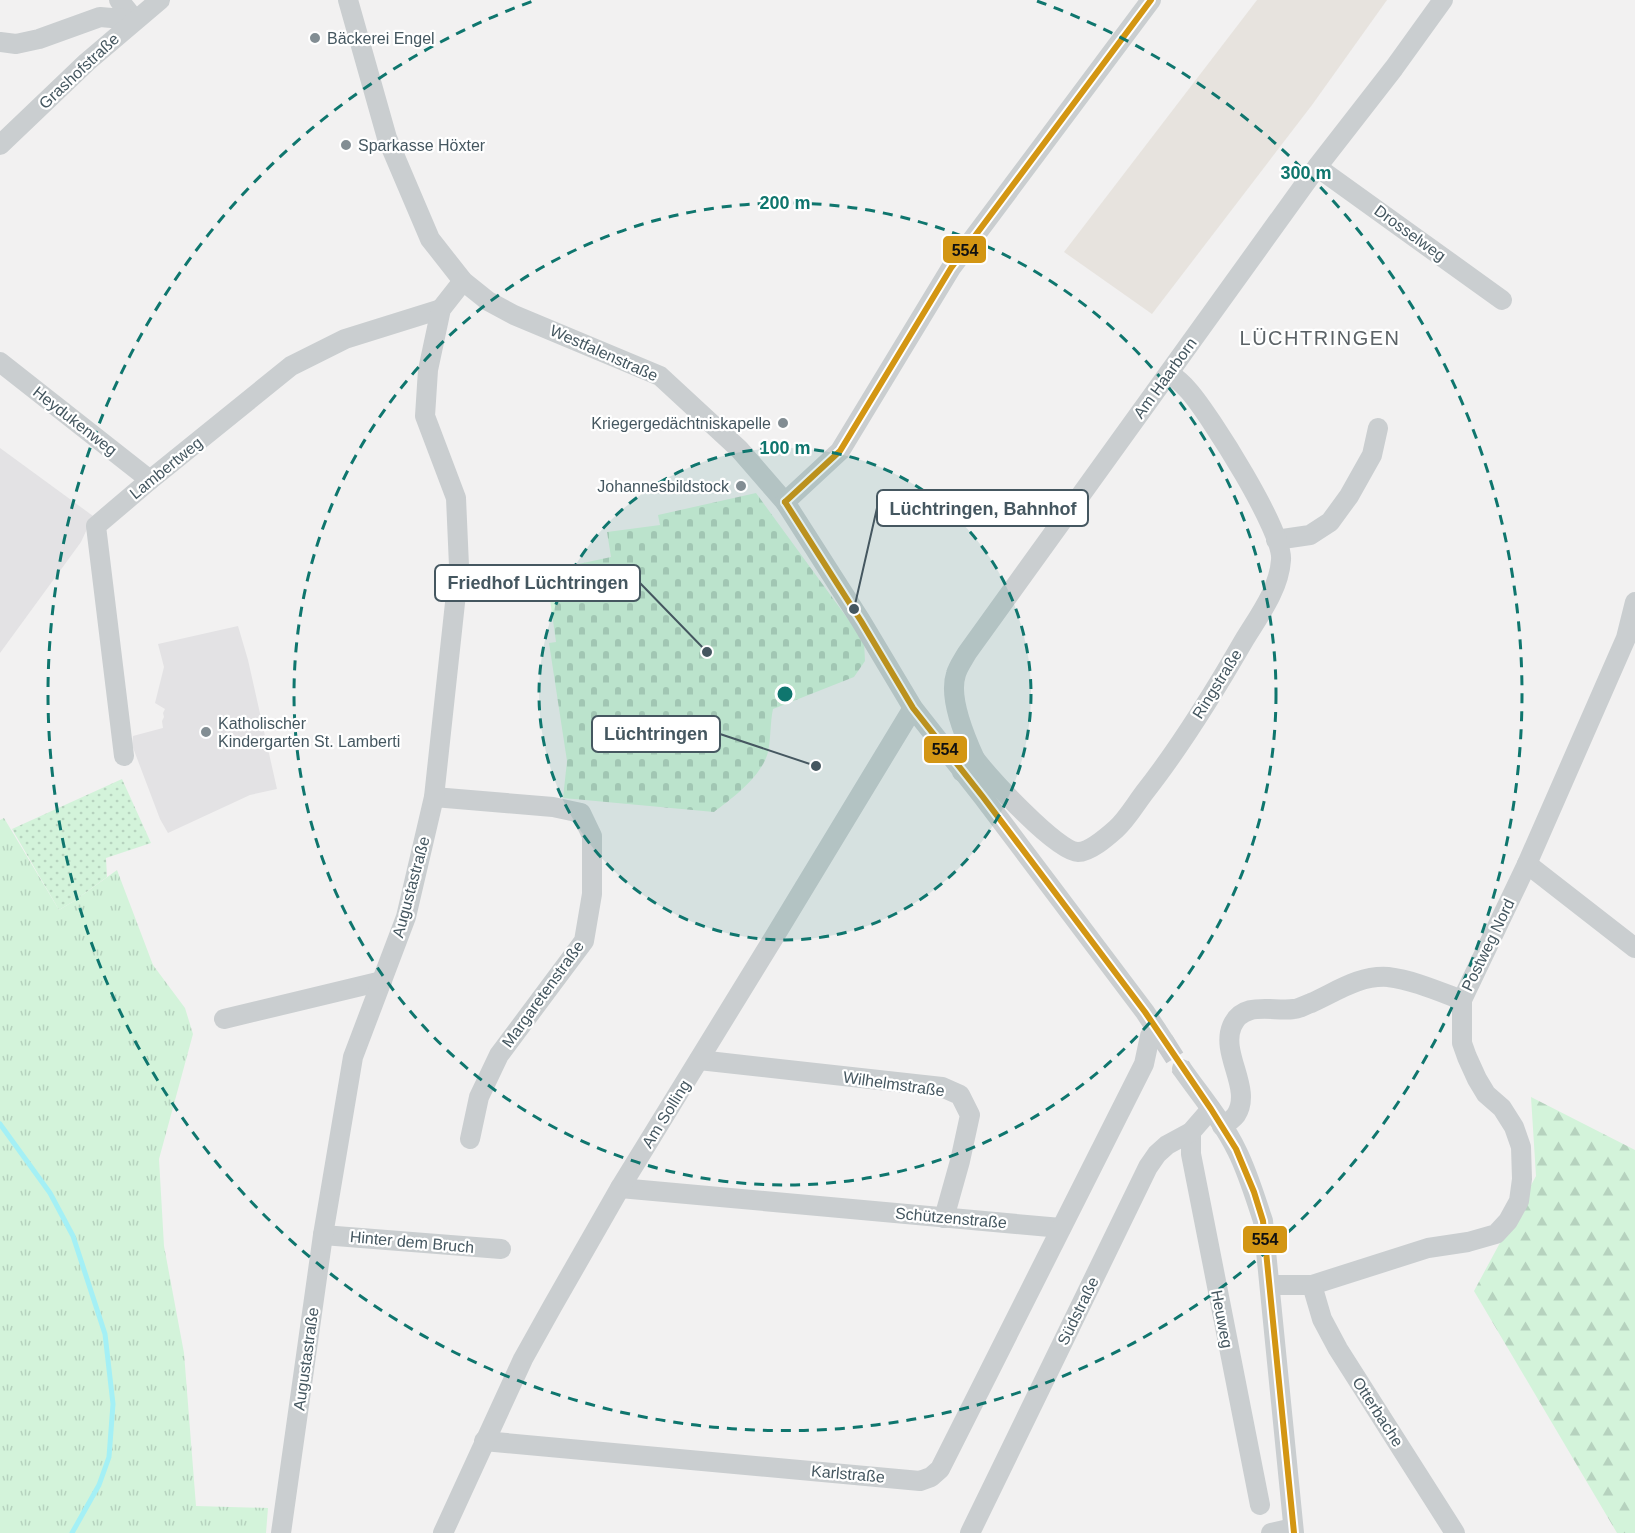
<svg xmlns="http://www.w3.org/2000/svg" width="1635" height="1533" font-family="Helvetica,sans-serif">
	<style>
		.commercial { fill: #e7e3de }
		.education { fill: #e3e2e4 }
		.grass { fill: url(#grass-tufts) }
		.forest { fill: url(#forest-firs) }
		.cemetery { fill: url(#cemetery-stones) }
		.park { fill: url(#park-dots) }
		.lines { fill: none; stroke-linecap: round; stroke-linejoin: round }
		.stream { stroke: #a4f0f5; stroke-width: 5 }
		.minor-tunnel { stroke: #c7cacd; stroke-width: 20; stroke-dasharray: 20 10; stroke-linecap: butt }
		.minor { stroke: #caced0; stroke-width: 20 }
		.bus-1-casing { stroke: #fff; stroke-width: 10 }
		.bus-1 { stroke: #d39613; stroke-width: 6 }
		.ring { fill: none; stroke: #0f766e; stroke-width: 3; stroke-dasharray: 10 8 }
		.poi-dot { fill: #828d93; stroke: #fff; stroke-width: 2 }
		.labels { text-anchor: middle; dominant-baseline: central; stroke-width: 4.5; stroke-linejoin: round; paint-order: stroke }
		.poi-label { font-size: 16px; fill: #455760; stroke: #fff; text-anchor: start }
		.street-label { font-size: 16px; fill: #455760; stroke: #fff }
		.quarter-label { font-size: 20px; letter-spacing: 1.5px; fill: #5b6266; stroke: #fff }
		.centre { fill: #0f766e; stroke: #fff; stroke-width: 3 }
		.ring-label { font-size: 18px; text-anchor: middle; font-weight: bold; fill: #0f766e; stroke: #fff; stroke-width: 4.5; stroke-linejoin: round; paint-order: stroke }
		.leader { fill: none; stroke: #455760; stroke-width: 2 }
		.callout-dot { fill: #455760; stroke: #fff; stroke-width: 2 }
		.callout { fill: #fff; stroke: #455760; stroke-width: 2 }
		.callout-label { font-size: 18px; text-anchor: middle; font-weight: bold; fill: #455760 }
		.line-badge { stroke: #fff; stroke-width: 2 }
		.pale-badge-label { font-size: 16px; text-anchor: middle; font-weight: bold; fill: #111 }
	</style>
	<defs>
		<pattern id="grass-tufts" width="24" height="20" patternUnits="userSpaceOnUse" patternTransform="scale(1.5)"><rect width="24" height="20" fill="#d3f3da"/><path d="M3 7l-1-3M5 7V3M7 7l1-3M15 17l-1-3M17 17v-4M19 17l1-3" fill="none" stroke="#b6d2be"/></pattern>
		<pattern id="forest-firs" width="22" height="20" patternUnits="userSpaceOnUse" patternTransform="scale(1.5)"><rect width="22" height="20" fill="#d3f3da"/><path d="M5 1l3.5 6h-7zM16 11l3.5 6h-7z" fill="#b6d2be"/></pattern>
		<pattern id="cemetery-stones" width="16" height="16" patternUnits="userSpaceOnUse" patternTransform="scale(1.5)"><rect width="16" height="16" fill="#d3f3da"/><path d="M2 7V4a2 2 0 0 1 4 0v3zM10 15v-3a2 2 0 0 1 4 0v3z" fill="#b6d2be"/></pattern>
		<pattern id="park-dots" width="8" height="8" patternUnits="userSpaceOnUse" patternTransform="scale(1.5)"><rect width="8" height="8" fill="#d3f3da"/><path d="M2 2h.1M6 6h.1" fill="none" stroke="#b6d2be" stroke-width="1.8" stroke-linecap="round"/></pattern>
	</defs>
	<rect width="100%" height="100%" fill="#f2f1f1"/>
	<path class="commercial" d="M 1257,0 L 1387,0 L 1312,105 L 1152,314 L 1064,252 Z"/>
	<g class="education">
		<path d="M 0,448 L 93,516 L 81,542 L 0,653 Z"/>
		<path d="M 238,626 L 248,660 L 277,789 L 250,795 L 168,833 L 160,819 L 132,745 L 133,736 L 163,728 L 162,721 L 164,717 L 163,713 L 165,709 L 155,703 L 164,667 L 158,644 Z"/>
	</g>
	<path class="grass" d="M 4,818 L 59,910 L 74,901 L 117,870 L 153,965 L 185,1008 L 193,1034 L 159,1159 L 164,1246 L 184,1353 L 196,1506 L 268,1508 L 266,1533 L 0,1533 L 0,820 Z"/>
	<path class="forest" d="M 1531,1097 L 1635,1150 L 1635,1533 L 1617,1533 L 1474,1291 L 1536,1176 Z"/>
	<path class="cemetery" d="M 756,493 L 864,641 L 865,661 L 854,677 L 773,709 C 770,723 771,738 768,752 C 762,776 733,798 714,812 L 563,798 L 567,761 L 549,643 L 556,642 L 546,571 L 611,557 L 607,532 L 660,525 L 658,515 Z"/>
	<path class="park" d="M 122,779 L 151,843 L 106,858 L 107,877 L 74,901 L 59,910 L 12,829 Z"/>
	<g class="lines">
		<path class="stream" d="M 0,1124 L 50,1193 L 73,1236 L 105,1334 L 113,1404 L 109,1457 L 99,1485 L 72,1533"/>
		<path class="minor-tunnel" d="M 1164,1041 L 1182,1069"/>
		<g class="minor">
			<path d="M 119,0 L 135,20"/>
			<path d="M 348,0 L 387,138 L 430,239 L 463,281 L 488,301 L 514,315 L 660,376 L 739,449 L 785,502 L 861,621 L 913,708 L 983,797 L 1145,1012 L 1164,1041"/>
			<path d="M 0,42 L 16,44 L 39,39 L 100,17 L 135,20"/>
			<path d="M 0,145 L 87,62 L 160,0"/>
			<path d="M 1317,167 L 1502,300"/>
			<path d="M 0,362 L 150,480"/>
			<path d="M 785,502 L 840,451 L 951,268 L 1151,0"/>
			<path d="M 1276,540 L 1310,535 L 1330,522 L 1349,496 L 1372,455 L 1378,428"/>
			<path d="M 124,756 L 96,526 L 150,480 L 291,366 L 345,339 L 441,309"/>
			<path d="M 975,759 C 990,778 1057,852 1078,852 C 1090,852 1107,837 1116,829 C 1127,819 1135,805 1144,793 C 1181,746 1213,694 1243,642 C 1258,617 1279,590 1281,560 C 1284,532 1210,415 1189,391 C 1183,384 1176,378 1169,373"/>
			<path d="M 962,772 L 975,759 C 965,737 948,698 956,674 C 958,667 963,660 967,653 L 1317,167 L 1394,68 L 1443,0"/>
			<path d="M 434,797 L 553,807 L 581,813 L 592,836 L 592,894 L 584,941 L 499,1055 L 479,1097 L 470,1139"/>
			<path d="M 1527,864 L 1635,948"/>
			<path d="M 224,1019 L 382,981"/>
			<path d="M 699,1060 L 942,1087 L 960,1095 L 970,1115 L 960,1161 L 944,1218"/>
			<path d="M 1182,1069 C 1201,1096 1223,1122 1237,1151 C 1248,1173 1255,1197 1263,1221 L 1294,1533"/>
			<path d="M 1222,1126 C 1227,1123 1233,1119 1236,1115 C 1253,1089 1220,1054 1232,1026 C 1243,1000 1273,1012 1294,1009 C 1299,1009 1305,1005 1311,1003 C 1336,992 1359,975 1388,977 C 1413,980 1438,991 1462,1000"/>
			<path d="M 1191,1132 L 1191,1154 L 1260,1505"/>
			<path d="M 620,1188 L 1061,1228"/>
			<path d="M 323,1235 L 501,1249"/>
			<path d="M 1270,1285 L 1312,1285 L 1428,1248 L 1468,1242 L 1496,1234 L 1508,1221 L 1519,1201 L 1522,1179 L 1521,1147 L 1514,1127 L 1502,1108 L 1486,1094 L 1477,1079 L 1467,1057 L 1462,1043 L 1462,1000 L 1527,864 L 1626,638 L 1635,602"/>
			<path d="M 1312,1285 L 1322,1319 L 1338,1349 L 1455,1533"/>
			<path d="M 484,1441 L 920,1481 L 931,1477 L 940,1469 L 1144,1064 L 1150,1036 L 1156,1029"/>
			<path d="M 281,1533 L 323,1235 L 353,1057 L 406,917 L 434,797 L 459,566 L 456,498 L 425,416 L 428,370 L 441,309 L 463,281"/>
			<path d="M 443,1533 L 523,1359 L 552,1307 L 620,1188 L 773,939 L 913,708"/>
			<path d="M 970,1533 L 1148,1167 L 1157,1154 L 1167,1145 L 1191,1132 L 1211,1109"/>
			<path d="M 1271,1533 L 1293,1528"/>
		</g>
		<g class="bus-1-casing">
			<g id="bus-1">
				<path d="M 785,502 L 861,621 L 913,708 L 983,797 L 1145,1012 L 1211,1109 L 1236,1149 L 1254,1192 L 1263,1221 L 1294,1533"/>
				<path d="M 785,502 L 840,451 L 951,268 L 1151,0"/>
			</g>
		</g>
		<use href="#bus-1" class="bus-1"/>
	</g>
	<circle cx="785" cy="694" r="246" fill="#0f766e" fill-opacity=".12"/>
	<g class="ring">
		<circle cx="785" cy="694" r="246"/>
		<circle cx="785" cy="694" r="491"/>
		<path d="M1037 1A737 737 0 1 1 533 1"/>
	</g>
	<g class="poi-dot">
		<circle cx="315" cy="38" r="6"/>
		<circle cx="346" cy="145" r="6"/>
		<circle cx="783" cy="423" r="6"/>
		<circle cx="741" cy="486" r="6"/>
		<circle cx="206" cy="732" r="6"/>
	</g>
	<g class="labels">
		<g class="poi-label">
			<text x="327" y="38">Bäckerei Engel</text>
			<text x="358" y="145">Sparkasse Höxter</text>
			<text x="771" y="423" text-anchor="end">Kriegergedächtniskapelle</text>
			<text x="729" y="486" text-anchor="end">Johannesbildstock</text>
			<text x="218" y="723">Katholischer<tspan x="218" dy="18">Kindergarten St. Lamberti</tspan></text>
		</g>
		<g class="street-label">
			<text transform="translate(79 71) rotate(-43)">Grashofstraße</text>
			<text transform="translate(1410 233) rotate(36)">Drosselweg</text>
			<text transform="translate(604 353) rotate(24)">Westfalenstraße</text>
			<text transform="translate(1165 378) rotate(-54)">Am Haarborn</text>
			<text transform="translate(75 421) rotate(38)">Heydukenweg</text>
			<text transform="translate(166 468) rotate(-39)">Lambertweg</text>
			<text transform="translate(1217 684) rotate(-58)">Ringstraße</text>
			<text transform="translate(411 887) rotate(-75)">Augustastraße</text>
			<text transform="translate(1488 945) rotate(-64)">Postweg Nord</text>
			<text transform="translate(543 994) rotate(-54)">Margaretenstraße</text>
			<text transform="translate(894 1084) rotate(8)">Wilhelmstraße</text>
			<text transform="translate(666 1114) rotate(-58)">Am Solling</text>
			<text transform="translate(951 1218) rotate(5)">Schützenstraße</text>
			<text transform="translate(412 1242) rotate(5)">Hinter dem Bruch</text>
			<text transform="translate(1078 1311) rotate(-64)">Südstraße</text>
			<text transform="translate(1222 1319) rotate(79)">Heuweg</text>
			<text transform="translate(306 1359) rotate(-82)">Augustastraße</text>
			<text transform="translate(1378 1412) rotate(57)">Otterbache</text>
			<text transform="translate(848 1474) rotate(5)">Karlstraße</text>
		</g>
		<g class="quarter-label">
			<text x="1320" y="338">LÜCHTRINGEN</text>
		</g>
	</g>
	<circle cx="785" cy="694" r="9" class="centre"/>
	<g class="ring-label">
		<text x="1306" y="179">300 m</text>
		<text x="785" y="209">200 m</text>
		<text x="785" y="454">100 m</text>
	</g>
	<path class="leader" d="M854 609L877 508M707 652L640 583M816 766L720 734"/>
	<g class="callout-dot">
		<circle cx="854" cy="609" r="6"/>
		<circle cx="707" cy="652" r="6"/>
		<circle cx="816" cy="766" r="6"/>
	</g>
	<g class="callout">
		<rect x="877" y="490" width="211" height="36" rx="6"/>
		<rect x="435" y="565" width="205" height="36" rx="6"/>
		<rect x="592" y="716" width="128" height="36" rx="6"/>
	</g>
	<g class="callout-label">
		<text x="983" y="515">Lüchtringen, Bahnhof</text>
		<text x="538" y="589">Friedhof Lüchtringen</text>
		<text x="656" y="740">Lüchtringen</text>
	</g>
	<g class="line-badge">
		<rect x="942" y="235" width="45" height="29" rx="6" fill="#d39613"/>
		<rect x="923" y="735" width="45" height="29" rx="6" fill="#d39613"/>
		<rect x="1242" y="1225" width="46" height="29" rx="6" fill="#d39613"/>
	</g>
	<g class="pale-badge-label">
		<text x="965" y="256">554</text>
		<text x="945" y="755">554</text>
		<text x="1265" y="1245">554</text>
	</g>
</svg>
